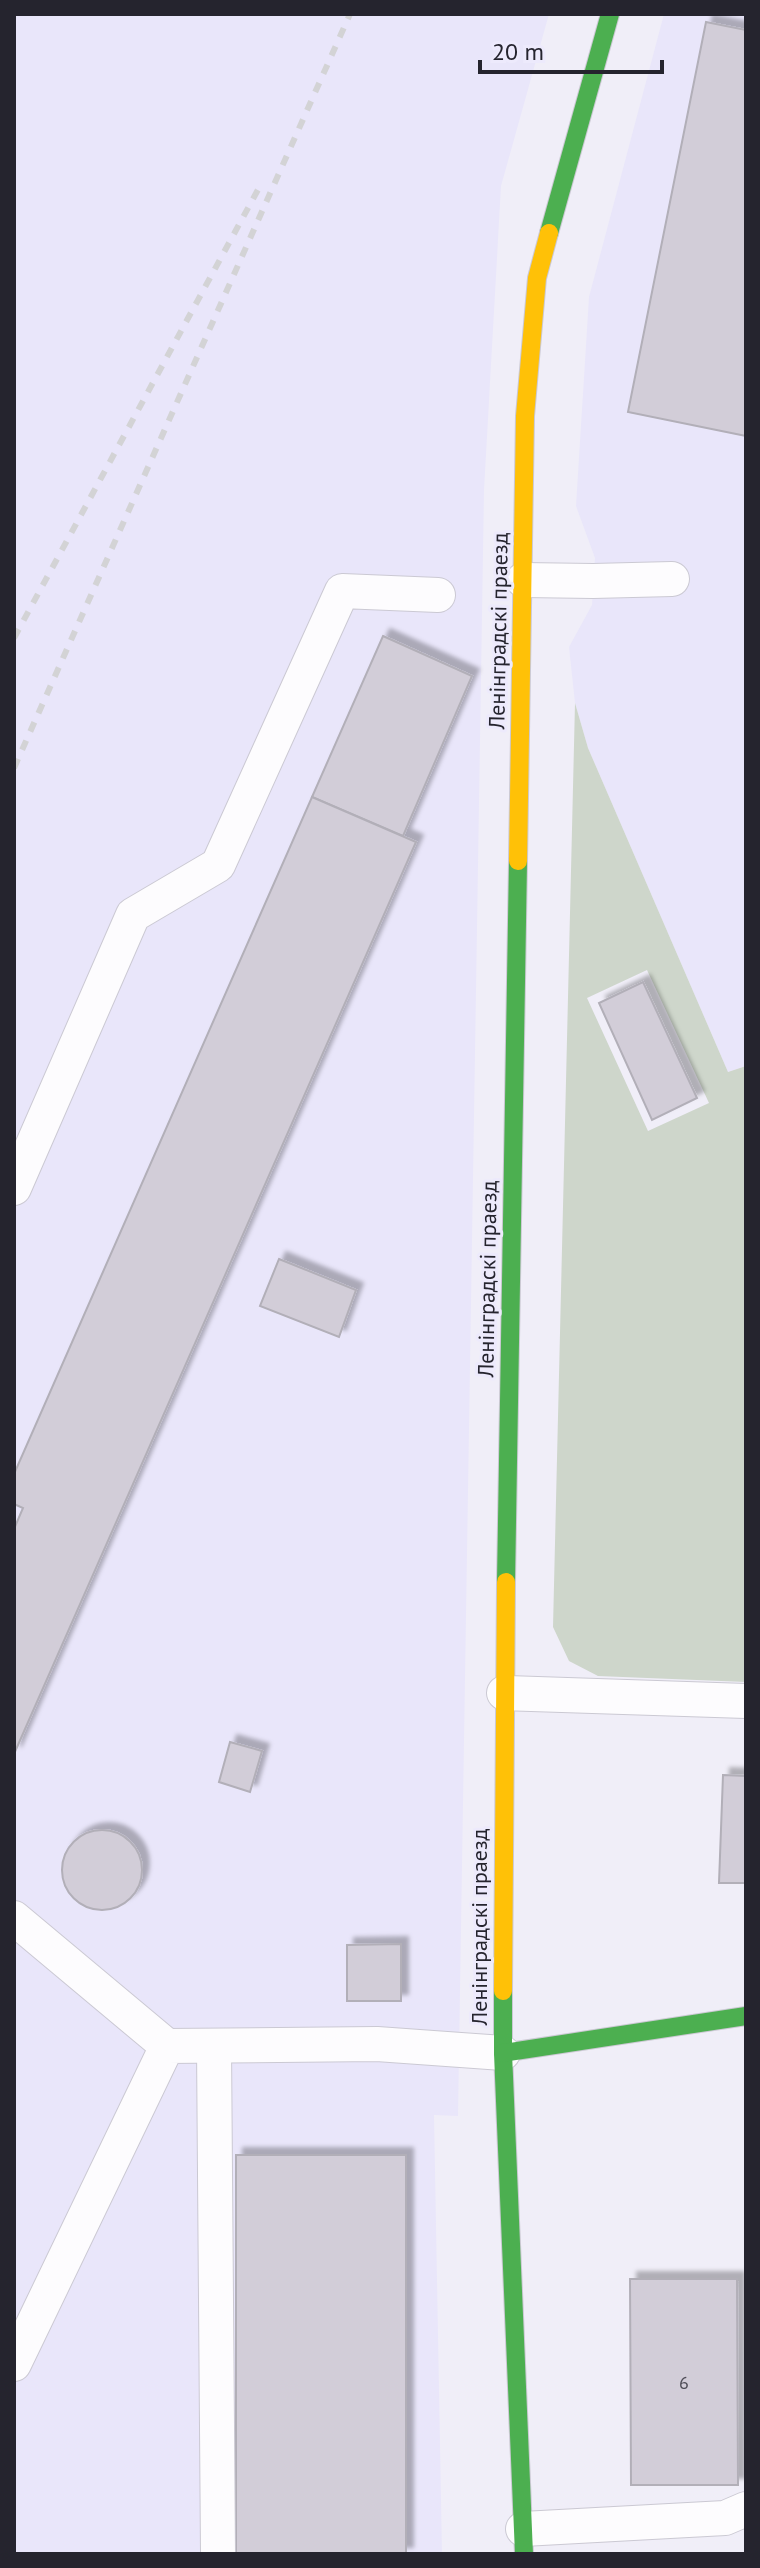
<svg xmlns="http://www.w3.org/2000/svg" width="760" height="2568" font-family="'PT Sans',sans-serif">
	<style>
		.built { fill: #e9e6fa }
		.green { fill: #ced6cb; fill-rule: evenodd }
		.building { fill: #d2cdd8; stroke: #b2afb8; stroke-width: 2; filter: url(#shadow) }
		.lines { fill: none; stroke-linecap: round; stroke-linejoin: round }
		.lane-casing { stroke: #cbc9d3; stroke-width: 36 }
		.fast-casing { stroke: #cbc9d3; stroke-width: 20 }
		.slow-casing { stroke: #cbc9d3; stroke-width: 20 }
		.lane { stroke: #fdfcfe; stroke-width: 34 }
		.fast { stroke: #4caf50; stroke-width: 18 }
		.slow { stroke: #ffc107; stroke-width: 18 }
		.rail { stroke: #d3d3d5; stroke-width: 6; stroke-dasharray: 10 10; stroke-linecap: butt }
		.labels { text-anchor: middle; dominant-baseline: central; stroke-width: 6; stroke-linejoin: round; paint-order: stroke }
		.number-label { font-size: 18px; fill: #504e58 }
		.street-label { font-size: 22px; fill: #25242e; stroke: #edeafc }
	</style>
	<defs>
		<filter id="shadow"><feDropShadow dx="7" dy="-7" stdDeviation="2" flood-color="#0004"/></filter>
	</defs>
	<rect width="100%" height="100%" fill="#f0eef8"/>
	<g class="built">
		<path d="M 14,14 L 549,14 L 501,186 L 484,490 L 458,2116 L 434,2115 L 442,2554 L 14,2554 Z"/>
		<path d="M 664,14 L 746,14 L 746,1066 L 728,1072 L 588,748 L 575,703 L 569,647 L 592,605 L 595,558 L 576,506 L 589,297 Z"/>
	</g>
	<path class="green" d="M 575,703 L 588,748 L 728,1072 L 746,1066 L 746,1682 L 598,1676 L 569,1661 L 553,1627 ZM 647,970 L 709,1103 L 648,1131 L 587,998 Z"/>
	<g class="building">
		<path d="M 706,22 L 746,30 L 746,436 L 628,412 Z"/>
		<path d="M 383,636 L 472,676 L 403,836 L 312,797 Z"/>
		<path d="M 312,797 L 416,842 L 14,1754 L 14,1529 L 23,1508 L 14,1504 L 14,1474 Z"/>
		<path d="M 643,982 L 697,1098 L 652,1120 L 599,1003 Z"/>
		<path d="M 279,1259 L 356,1290 L 339,1337 L 260,1306 Z"/>
		<path d="M 230,1742 L 262,1751 L 250,1792 L 219,1782 Z"/>
		<path d="M 723,1775 L 746,1776 L 746,1883 L 719,1883 Z"/>
		<circle cx="102" cy="1870" r="40"/>
		<path d="M 401,1944 L 401,2001 L 347,2001 L 347,1945 Z"/>
		<rect x="236" y="2155" width="170" height="399"/>
		<path d="M 630,2279 L 737,2279 L 738,2485 L 631,2485 Z"/>
	</g>
	<g class="lines">
		<g class="lane-casing">
			<g id="lane">
				<path d="M 523,580 L 593,581 L 672,579"/>
				<path d="M 14,1188 L 133,915 L 218,865 L 342,591 L 438,595"/>
				<path d="M 504,1693 L 746,1701"/>
				<path d="M 14,1918 L 167,2046"/>
				<path d="M 214,2046 L 218,2554"/>
				<path d="M 14,2364 L 167,2046 L 377,2044 L 503,2053"/>
				<path d="M 523,2529 L 725,2518 L 746,2509"/>
			</g>
		</g>
		<g class="fast-casing">
			<g id="fast">
				<path d="M 549,233 L 610,14"/>
				<path d="M 506,1582 L 518,861"/>
				<path d="M 503,1991 L 503,2053 L 524,2554"/>
				<path d="M 503,2053 L 746,2016"/>
			</g>
		</g>
		<g class="slow-casing">
			<g id="slow">
				<path d="M 518,861 L 525,416 L 537,278 L 549,233"/>
				<path d="M 503,1991 L 506,1582"/>
			</g>
		</g>
		<use href="#lane" class="lane"/>
		<use href="#fast" class="fast"/>
		<use href="#slow" class="slow"/>
		<g class="rail">
			<path d="M 14,638 L 260,186"/>
			<path d="M 14,768 L 350,14"/>
		</g>
	</g>
	<g class="labels">
		<g class="number-label">
			<text x="684" y="2382">6</text>
		</g>
		<g class="street-label">
			<text transform="translate(498 631) rotate(-89)">Ленінградскі праезд</text>
			<text transform="translate(487 1279) rotate(-89)">Ленінградскі праезд</text>
			<text transform="translate(479 1927) rotate(-90)">Ленінградскі праезд</text>
		</g>
	</g>
	<rect width="760" height="2568" fill="none" stroke="#25242e" stroke-width="32"/>
	<path d="M480 60v12h182v-12" fill="none" stroke="#25242e" stroke-width="4"/>
	<text x="492" y="60" font-size="24" fill="#25242e" stroke="#edeafc" stroke-width="6" paint-order="stroke">20 m</text>
</svg>
